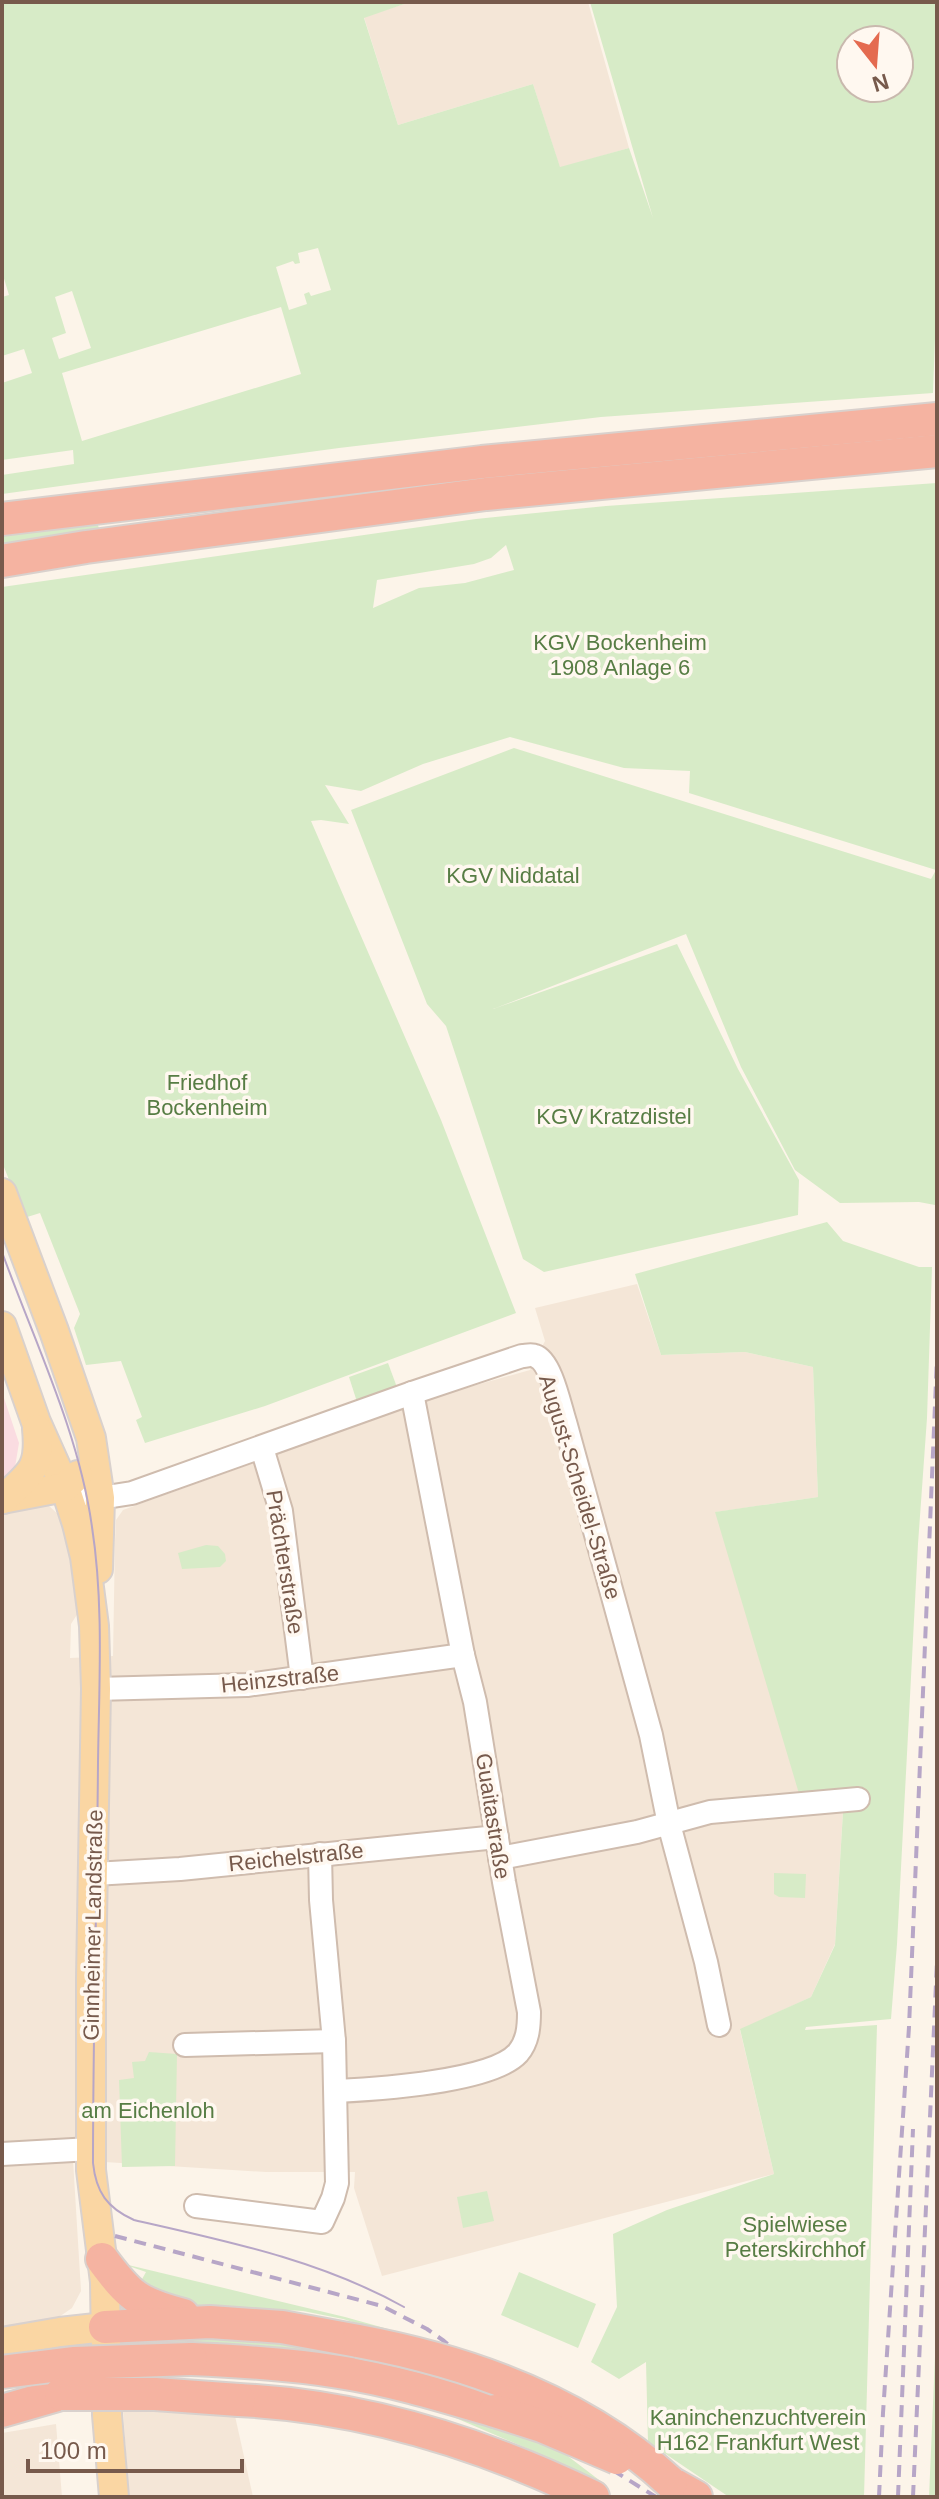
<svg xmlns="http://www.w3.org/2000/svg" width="939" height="2499" font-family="Arial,sans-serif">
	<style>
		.residential { fill: #f4e6d7 }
		.medical { fill: #fadce1 }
		.green { fill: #d7ebc7; fill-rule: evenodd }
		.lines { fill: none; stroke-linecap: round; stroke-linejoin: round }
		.minor-casing { stroke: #cfbcae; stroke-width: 26 }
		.major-casing { stroke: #d9d1cd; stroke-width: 32 }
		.highway-casing { stroke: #d9d1cd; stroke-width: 36 }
		.minor { stroke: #fff; stroke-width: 22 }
		.major { stroke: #fad6a3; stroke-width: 28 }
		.highway { stroke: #f5b3a1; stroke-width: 32 }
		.tram { stroke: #b7a6c7; stroke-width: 2 }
		.rail { stroke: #b7a6c7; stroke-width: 4; stroke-dasharray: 12 8; stroke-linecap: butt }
		.highway-bridge-casing { stroke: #d9d1cd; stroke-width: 36; stroke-linecap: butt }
		.highway-bridge { stroke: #f5b3a1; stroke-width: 32 }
		.labels { text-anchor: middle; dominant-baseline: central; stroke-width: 7; stroke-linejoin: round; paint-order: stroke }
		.park-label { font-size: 22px; fill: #577d44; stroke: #fff8f0 }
		.street-label { font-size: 22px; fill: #775a4c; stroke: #fff8f0 }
	</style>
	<rect width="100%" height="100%" fill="#fcf4e9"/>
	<g class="residential">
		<path d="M 410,2 L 588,2 L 629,148 L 560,168 L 533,84 L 398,125 L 364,17 Z"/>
		<path d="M 637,1284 L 661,1355 L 745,1352 L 813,1367 L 818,1497 L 716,1512 L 844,1794 L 835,1944 L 811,1997 L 740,2030 L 774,2174 L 382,2276 L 354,2188 L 355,2172 L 266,2172 L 73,2160 L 81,2291 L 72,2308 L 56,2319 L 2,2326 L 2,1513 L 37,1504 L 49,1506 L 59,1515 L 77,1586 L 78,1613 L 71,1624 L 70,1658 L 113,1656 L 115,1541 L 116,1520 L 123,1510 L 448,1393 L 530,1370 L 545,1341 L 535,1308 Z"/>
		<path d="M 123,2410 L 235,2416 L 253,2497 L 129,2497 Z"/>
		<path d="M 56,2424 L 62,2497 L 2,2497 L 2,2433 Z"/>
	</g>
	<path class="medical" d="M 2,1392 L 19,1443 L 13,1479 L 2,1483 Z"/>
	<g class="green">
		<path d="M 2,2 L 410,2 L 364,18 L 398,125 L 533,84 L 560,167 L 629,148 L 653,218 L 590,2 L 937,2 L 937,284 L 933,393 L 601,417 L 339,448 L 2,494 L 2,475 L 74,464 L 73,450 L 2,460 L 2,383 L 32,373 L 24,349 L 2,356 L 2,297 L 9,295 L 2,272 ZM 899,40 L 899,88 L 851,88 L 851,40 ZM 318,248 L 331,290 L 311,296 L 309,292 L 304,294 L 307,304 L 289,310 L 276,267 L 293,261 L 295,264 L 300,263 L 298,253 ZM 72,291 L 91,348 L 59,359 L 52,338 L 66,333 L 55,297 ZM 281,307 L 301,374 L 82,441 L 62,373 Z"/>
		<path d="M 937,483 L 937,1154 L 935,1205 L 919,1202 L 840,1203 L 795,1170 L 741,1067 L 686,934 L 493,1009 L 677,944 L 738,1069 L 799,1180 L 798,1215 L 544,1272 L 523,1259 L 446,1026 L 427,1004 L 351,810 L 514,748 L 931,879 L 936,870 L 689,793 L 690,771 L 624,768 L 510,737 L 423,764 L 361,791 L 325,785 L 349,824 L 321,820 L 311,821 L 441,1120 L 516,1313 L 265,1406 L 145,1443 L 136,1420 L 142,1417 L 121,1361 L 86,1365 L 74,1328 L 80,1314 L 40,1213 L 24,1218 L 2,1162 L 2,587 L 476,519 L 606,506 ZM 506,545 L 514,570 L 465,583 L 419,588 L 373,608 L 377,580 L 474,564 L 491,558 Z"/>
		<path d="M 97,523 L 99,528 L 2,544 L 2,535 Z"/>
		<path d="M 827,1222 L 843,1241 L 919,1267 L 932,1267 L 927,1418 L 918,1544 L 897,1944 L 891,2019 L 806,2027 L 805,2030 L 877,2025 L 864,2497 L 729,2497 L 648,2442 L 646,2362 L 619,2379 L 591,2362 L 617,2307 L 613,2234 L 667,2210 L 774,2174 L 740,2029 L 811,1997 L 835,1945 L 844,1795 L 800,1797 L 715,1512 L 818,1497 L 813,1367 L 745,1352 L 661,1355 L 635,1274 Z"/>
		<path d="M 388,1363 L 398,1390 L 358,1405 L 349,1377 Z"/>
		<path d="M 206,1545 L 218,1546 L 225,1554 L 226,1561 L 220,1567 L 182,1569 L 178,1553 Z"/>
		<path d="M 774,1873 L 806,1874 L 805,1898 L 779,1897 L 774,1894 Z"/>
		<path d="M 149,2052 L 177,2054 L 175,2166 L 122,2167 L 119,2080 L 134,2078 L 132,2062 L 145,2061 Z"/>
		<path d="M 487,2191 L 494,2221 L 463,2228 L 457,2197 Z"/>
		<path d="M 120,2263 L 345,2317 L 388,2329 L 417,2341 L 607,2486 L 533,2451 L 341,2369 L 143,2347 L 131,2338 L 385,2332 L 343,2319 L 303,2311 L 177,2304 L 135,2292 L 146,2272 Z"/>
		<path d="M 519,2272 L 596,2304 L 578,2348 L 501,2315 Z"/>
		<path d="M 937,2300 L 937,2497 L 929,2497 L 937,2310 Z"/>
	</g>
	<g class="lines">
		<g class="minor-casing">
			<g id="minor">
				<path d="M 262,1448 L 281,1511 L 302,1678"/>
				<path d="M 65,1487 L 100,1498 L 132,1493 L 412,1393 L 522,1356 C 526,1356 531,1354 535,1356 C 551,1361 560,1407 565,1422 L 651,1735 L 669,1824 L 706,1962 L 719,2025"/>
				<path d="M 96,1689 L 247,1685 L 463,1655"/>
				<path d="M 500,1858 L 637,1832 L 710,1812 L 858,1799"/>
				<path d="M 94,1874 L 180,1869 L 497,1837"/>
				<path d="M 185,2045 L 334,2041"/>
				<path d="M 337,2091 C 376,2089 492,2082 518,2053 C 528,2041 529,2027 529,2012 L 504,1882 L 475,1702 L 463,1655 L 412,1393"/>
				<path d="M 2,2154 L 91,2149"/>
				<path d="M 196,2206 L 322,2222 L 333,2198 L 337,2183 L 334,2041 L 321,1900 L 320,1854"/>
			</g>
		</g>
		<g class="major-casing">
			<g id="major">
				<path d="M 2,1193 L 54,1331 L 91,1438 L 100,1498 L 98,1569"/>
				<path d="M 2,1326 L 36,1422 L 65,1487 L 77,1524 L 85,1557 L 94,1626 L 96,1689 L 91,1979 L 91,2170 L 105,2282 L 107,2415 L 114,2497"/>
				<path d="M 2,1499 L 65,1487 L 78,1475"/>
				<path d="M 3,1499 C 31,1473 41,1469 37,1429"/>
				<path d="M 2,2342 L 60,2332 L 105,2327"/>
			</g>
		</g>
		<g class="highway-casing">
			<g id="highway">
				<path d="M 2,519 L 482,462 L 937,419"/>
				<path d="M 2,561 L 86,547 L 486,494 L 937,451"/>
				<path d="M 102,2259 C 130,2297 138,2303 183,2315"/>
				<path d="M 105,2327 L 210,2322 L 282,2327 L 358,2341"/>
				<path d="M 191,2359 C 240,2361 290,2364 339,2372 C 392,2380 444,2396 495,2411"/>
				<path d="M 239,2400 C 362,2406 482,2443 593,2497"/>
				<path d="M 2,2411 L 61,2394"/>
				<path d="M 671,2483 L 696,2497"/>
			</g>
		</g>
		<use href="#minor" class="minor"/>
		<use href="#major" class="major"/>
		<use href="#highway" class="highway"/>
		<path class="tram" d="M 2,1252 C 34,1341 79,1432 92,1527 C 104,1604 99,1685 98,1763 C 97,1896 93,2029 93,2163 C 96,2192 107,2208 134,2220 C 226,2241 320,2260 404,2307"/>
		<g class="rail">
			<path d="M 115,2236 L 382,2306 L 427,2329 L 444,2341 L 569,2443 L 656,2497"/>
			<path d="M 879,2497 L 883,2413 L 909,2027 L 937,1357"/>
			<path d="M 898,2497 L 913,2129"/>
			<path d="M 913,2497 L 937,1961"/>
		</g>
		<g class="highway-bridge-casing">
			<g id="highway-bridge">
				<path d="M 358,2341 C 471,2362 586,2404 671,2483"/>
				<path d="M 2,2372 L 75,2363 L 191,2359"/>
				<path d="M 61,2394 L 155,2394 L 239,2400"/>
				<path d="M 495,2411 L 542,2426 L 617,2458"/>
			</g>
		</g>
		<use href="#highway-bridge" class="highway-bridge"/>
	</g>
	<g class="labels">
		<g class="park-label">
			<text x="620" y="642">KGV Bockenheim<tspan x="620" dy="25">1908 Anlage 6</tspan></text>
			<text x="513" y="875">KGV Niddatal</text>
			<text x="207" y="1082">Friedhof<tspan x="207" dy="25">Bockenheim</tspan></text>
			<text x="614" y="1116">KGV Kratzdistel</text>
			<text x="148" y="2110">am Eichenloh</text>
			<text x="795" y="2224">Spielwiese<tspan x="795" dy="25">Peterskirchhof</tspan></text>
			<text x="758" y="2417">Kaninchenzuchtverein<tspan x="758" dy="25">H162 Frankfurt West</tspan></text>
		</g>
		<g class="street-label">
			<text transform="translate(580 1487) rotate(73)">August-Scheidel-Straße</text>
			<text transform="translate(285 1562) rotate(81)">Prächterstraße</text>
			<text transform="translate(280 1679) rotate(-6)">Heinzstraße</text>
			<text transform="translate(493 1816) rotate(81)">Guaitastraße</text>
			<text transform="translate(296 1857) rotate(-6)">Reichelstraße</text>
			<text transform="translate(93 1925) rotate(-89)">Ginnheimer Landstraße</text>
		</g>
	</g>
	<rect width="939" height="2499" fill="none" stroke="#775a4c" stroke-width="8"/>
	<g transform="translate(875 64) rotate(163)"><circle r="38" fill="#fff8f0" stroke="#c9b9ae" stroke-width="2"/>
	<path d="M0-6L14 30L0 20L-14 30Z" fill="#e46b50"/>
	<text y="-12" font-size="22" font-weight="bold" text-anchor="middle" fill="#775a4c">N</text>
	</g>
	<path d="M28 2459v12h214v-12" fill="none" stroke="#775a4c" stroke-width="4"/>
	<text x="40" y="2459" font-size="24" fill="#775a4c" stroke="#fff8f0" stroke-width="6" paint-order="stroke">100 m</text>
</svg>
